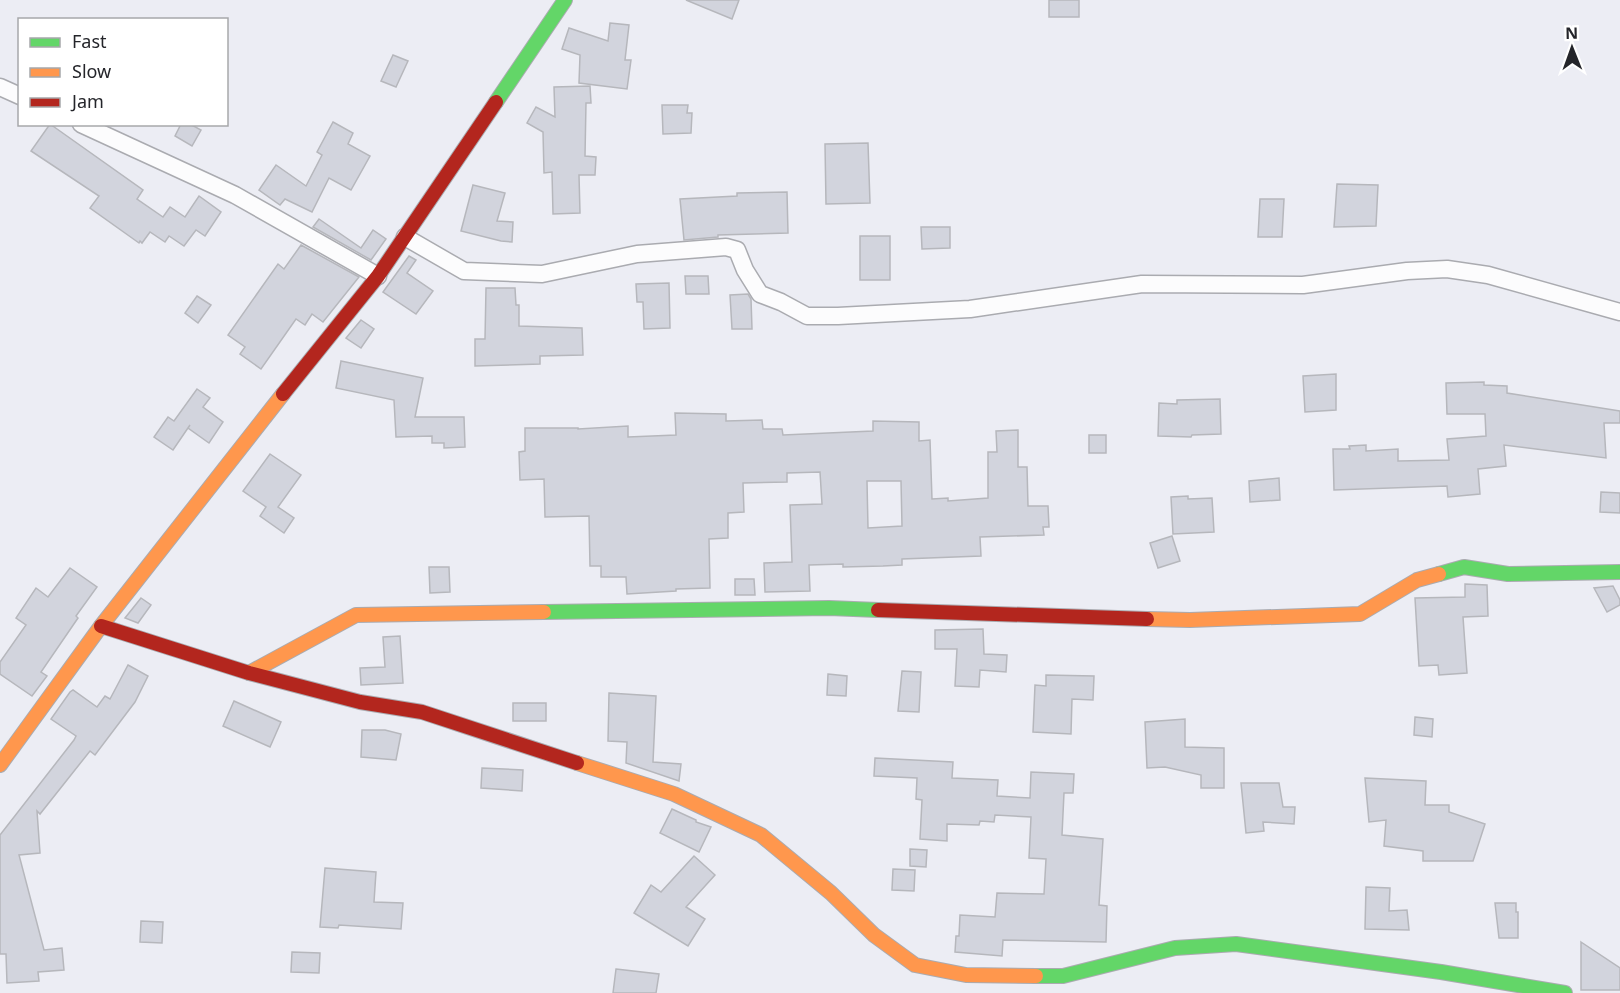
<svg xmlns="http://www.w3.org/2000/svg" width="1620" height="993" font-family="'Noto Sans',sans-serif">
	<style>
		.building { fill: #d2d4dd; stroke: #b6b7bc; stroke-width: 1.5; fill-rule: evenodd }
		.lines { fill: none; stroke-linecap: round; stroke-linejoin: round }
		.street-casing { stroke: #aaabb0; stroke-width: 19 }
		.fast-casing { stroke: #aaabb0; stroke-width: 16 }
		.slow-casing { stroke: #aaabb0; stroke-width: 16 }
		.jam-casing { stroke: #aaabb0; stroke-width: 16 }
		.street { stroke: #fcfcfd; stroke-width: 16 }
		.fast { stroke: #63d668; stroke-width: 14 }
		.slow { stroke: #ff974d; stroke-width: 14 }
		.jam { stroke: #b3261e; stroke-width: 14 }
	</style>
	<rect width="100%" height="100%" fill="#ecedf4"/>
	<g class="building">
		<path d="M 686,0 L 739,0 L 732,19 Z"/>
		<rect x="1049" y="0" width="30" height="17"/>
		<path d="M 610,23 L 629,25 L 625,60 L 631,60 L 627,89 L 579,83 L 580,55 L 562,49 L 569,28 L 608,41 Z"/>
		<path d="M 393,55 L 408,61 L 396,87 L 381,81 Z"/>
		<path d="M 590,86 L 591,103 L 586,103 L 585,156 L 596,157 L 595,175 L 579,175 L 580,213 L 553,214 L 552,172 L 544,173 L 543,132 L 527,123 L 536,107 L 555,117 L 554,87 Z"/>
		<path d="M 662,105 L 688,105 L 687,113 L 692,113 L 691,133 L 663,134 Z"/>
		<path d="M 333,122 L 353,133 L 348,144 L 370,156 L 351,190 L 329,178 L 312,212 L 285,199 L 280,205 L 259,190 L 276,165 L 306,186 L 322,155 L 317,152 Z"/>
		<path d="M 50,124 L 143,190 L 137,199 L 163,217 L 170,207 L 185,217 L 199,196 L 221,212 L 205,236 L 196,230 L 184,246 L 169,236 L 165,242 L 150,232 L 142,243 L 140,241 L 139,243 L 90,208 L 99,196 L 31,151 Z"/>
		<path d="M 181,124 L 190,124 L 201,130 L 192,146 L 175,136 Z"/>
		<path d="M 868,143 L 870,203 L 826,204 L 825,144 Z"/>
		<path d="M 1337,184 L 1378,185 L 1376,226 L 1334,227 Z"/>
		<path d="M 473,185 L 505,193 L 497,221 L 513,222 L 512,242 L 501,241 L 461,231 Z"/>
		<path d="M 787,192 L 788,233 L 718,235 L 718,237 L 684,240 L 680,199 L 737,196 L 737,193 Z"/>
		<path d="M 1260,199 L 1284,199 L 1282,237 L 1258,237 Z"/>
		<path d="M 319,219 L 361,248 L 373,230 L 386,239 L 371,260 L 313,227 Z"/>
		<path d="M 921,227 L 950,227 L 950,248 L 922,249 Z"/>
		<rect x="860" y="236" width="30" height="44"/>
		<path d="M 301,245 L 359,277 L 323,322 L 312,314 L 305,325 L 296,319 L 261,369 L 240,354 L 245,347 L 228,335 L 278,264 L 284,269 Z"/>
		<path d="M 409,256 L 416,260 L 407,273 L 433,291 L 416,314 L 383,292 Z"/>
		<path d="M 685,276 L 708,276 L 709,294 L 686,294 Z"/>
		<path d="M 669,283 L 670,328 L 644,329 L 643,302 L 637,302 L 636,284 Z"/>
		<path d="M 486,288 L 515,288 L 516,305 L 519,305 L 519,326 L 582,328 L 583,355 L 540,356 L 540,364 L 475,366 L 475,339 L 485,339 Z"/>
		<path d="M 748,294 L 751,299 L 752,329 L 732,329 L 730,295 Z"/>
		<path d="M 197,296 L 211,305 L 198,323 L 185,313 Z"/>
		<path d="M 361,320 L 374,329 L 361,348 L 346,338 Z"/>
		<path d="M 341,361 L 423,378 L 415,417 L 464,417 L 465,447 L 444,448 L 444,443 L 432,443 L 432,436 L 396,437 L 394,400 L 336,388 Z"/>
		<path d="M 1336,374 L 1336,410 L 1305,412 L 1303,376 Z"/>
		<path d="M 1484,382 L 1484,385 L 1507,386 L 1507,393 L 1620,411 L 1620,423 L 1604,423 L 1606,458 L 1504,445 L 1506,466 L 1478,469 L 1480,494 L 1448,497 L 1447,486 L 1334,490 L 1333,449 L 1350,449 L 1349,446 L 1366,445 L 1366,451 L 1398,449 L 1398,461 L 1449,460 L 1447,439 L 1486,436 L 1485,414 L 1447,414 L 1446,383 Z"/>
		<path d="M 197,389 L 210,398 L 203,407 L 223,422 L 209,443 L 188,428 L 190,425 L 173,450 L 154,437 L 168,417 L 174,421 Z"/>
		<path d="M 1220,399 L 1221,434 L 1192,435 L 1191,437 L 1158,436 L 1159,403 L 1177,404 L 1177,400 Z"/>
		<path d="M 675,413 L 726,414 L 726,421 L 762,420 L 763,429 L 782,429 L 783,435 L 873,431 L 873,421 L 919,422 L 919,441 L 930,440 L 932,499 L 948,498 L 948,501 L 988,498 L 988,452 L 997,452 L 996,431 L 1018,430 L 1018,467 L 1027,467 L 1028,506 L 1048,506 L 1049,527 L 1043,527 L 1044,535 L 980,537 L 981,556 L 902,559 L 902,565 L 883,566 L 843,567 L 843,564 L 809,565 L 810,591 L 765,592 L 764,563 L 792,562 L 790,505 L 822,504 L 820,472 L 787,473 L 787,482 L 743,483 L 744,512 L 728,513 L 728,538 L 709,539 L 710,588 L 676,589 L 676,591 L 627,594 L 626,577 L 601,577 L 601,566 L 590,566 L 589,516 L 545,517 L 544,479 L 520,480 L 519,452 L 525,451 L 525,428 L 578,428 L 578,429 L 628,426 L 628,437 L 676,435 ZM 867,481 L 901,481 L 902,526 L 868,528 Z"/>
		<rect x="1089" y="435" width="17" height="18"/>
		<path d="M 270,454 L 301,475 L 278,507 L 294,518 L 284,533 L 260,516 L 266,507 L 243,491 Z"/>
		<path d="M 1279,478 L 1280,500 L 1250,502 L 1249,481 Z"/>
		<path d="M 1601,492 L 1620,493 L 1620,513 L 1600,512 Z"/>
		<path d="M 1188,496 L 1188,499 L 1212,498 L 1214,532 L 1173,534 L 1171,497 Z"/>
		<path d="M 1172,536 L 1180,561 L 1158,568 L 1150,543 Z"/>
		<path d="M 429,567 L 449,567 L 450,592 L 430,593 Z"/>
		<path d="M 70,568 L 97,587 L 76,616 L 78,618 L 41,672 L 47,676 L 32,696 L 0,674 L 0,662 L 26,625 L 16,618 L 36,588 L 48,597 Z"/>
		<path d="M 735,579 L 754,579 L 755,595 L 735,595 Z"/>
		<path d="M 1465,584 L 1487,585 L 1488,616 L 1463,617 L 1467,673 L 1439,675 L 1438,665 L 1419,666 L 1415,598 L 1465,597 Z"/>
		<path d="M 1613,586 L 1620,600 L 1620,605 L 1607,612 L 1594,588 Z"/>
		<path d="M 141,598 L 151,605 L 138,623 L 125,618 Z"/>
		<path d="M 983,629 L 984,654 L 1007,655 L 1006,672 L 980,670 L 979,687 L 955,686 L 957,649 L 935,649 L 935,630 Z"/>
		<path d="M 400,636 L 403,683 L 361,685 L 360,668 L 385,667 L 383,637 Z"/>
		<path d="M 128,665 L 148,676 L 135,702 L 95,755 L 90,751 L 40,814 L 37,811 L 40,853 L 19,855 L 44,950 L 62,948 L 64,970 L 38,972 L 39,981 L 7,983 L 6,954 L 0,954 L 0,835 L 74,740 L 76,736 L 51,719 L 70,692 L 73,690 L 97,707 L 105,696 L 110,699 Z"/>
		<path d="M 902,671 L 921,672 L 919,712 L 898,711 Z"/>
		<path d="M 828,674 L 847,676 L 846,696 L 827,695 Z"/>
		<path d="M 1046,675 L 1094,676 L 1093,700 L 1072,699 L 1071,734 L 1033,732 L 1035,685 L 1046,686 Z"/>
		<path d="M 609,693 L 656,696 L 653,762 L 681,764 L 679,781 L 626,763 L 627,742 L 608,741 Z"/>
		<path d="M 234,701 L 281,722 L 270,747 L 223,726 Z"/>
		<rect x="513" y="703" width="33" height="18"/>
		<path d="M 1415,717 L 1433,719 L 1432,737 L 1414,735 Z"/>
		<path d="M 1185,719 L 1185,747 L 1224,748 L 1224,788 L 1201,788 L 1201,775 L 1165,767 L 1147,768 L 1145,722 Z"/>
		<path d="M 362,730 L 385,730 L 401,734 L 396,760 L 361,757 Z"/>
		<path d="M 875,758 L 953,762 L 952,778 L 998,780 L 997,796 L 1030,798 L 1031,772 L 1074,774 L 1073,793 L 1064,793 L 1062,835 L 1103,839 L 1099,905 L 1107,906 L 1106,942 L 1003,940 L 1002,956 L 955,952 L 956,936 L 959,936 L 960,915 L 995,917 L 997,893 L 1044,894 L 1046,859 L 1029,858 L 1031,817 L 995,815 L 994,822 L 980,821 L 979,825 L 947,824 L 947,841 L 920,839 L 922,800 L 916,799 L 917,778 L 874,776 Z"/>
		<path d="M 482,768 L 523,770 L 522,791 L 481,788 Z"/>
		<path d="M 1365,778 L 1426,781 L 1425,805 L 1449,805 L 1449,812 L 1485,824 L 1473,861 L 1423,861 L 1423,851 L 1384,846 L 1386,820 L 1369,822 Z"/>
		<path d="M 1241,783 L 1279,783 L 1283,807 L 1295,807 L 1294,824 L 1263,822 L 1264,831 L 1246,833 Z"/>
		<path d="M 672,809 L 696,820 L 696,822 L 711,827 L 699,852 L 660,833 Z"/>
		<path d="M 910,849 L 927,850 L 926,867 L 910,866 Z"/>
		<path d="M 694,856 L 715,875 L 686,907 L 705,919 L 688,946 L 634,913 L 651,885 L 661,892 Z"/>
		<path d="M 325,868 L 376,872 L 374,902 L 403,903 L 401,929 L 339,925 L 338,928 L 320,927 Z"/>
		<path d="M 893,869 L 915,870 L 914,891 L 892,890 Z"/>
		<path d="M 1366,887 L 1390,888 L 1389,911 L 1407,910 L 1409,930 L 1365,929 Z"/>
		<path d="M 1495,903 L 1516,903 L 1516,912 L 1518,912 L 1518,938 L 1499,938 Z"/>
		<path d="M 141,921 L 163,922 L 162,943 L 140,942 Z"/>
		<path d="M 1581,942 L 1620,968 L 1620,990 L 1581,990 Z"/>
		<path d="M 292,952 L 320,953 L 319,973 L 291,972 Z"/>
		<path d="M 616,969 L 659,974 L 656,993 L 613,993 Z"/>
	</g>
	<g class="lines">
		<g class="street-casing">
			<g id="street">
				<path d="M 0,87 L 20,96"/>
				<path d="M 81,124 L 235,195 L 378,276"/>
				<path d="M 405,237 L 464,271 L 542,274 L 637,254 L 726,247 L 737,250 L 745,270 L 760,294 L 781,302 L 807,316 L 838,316 L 970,309 L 1142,284 L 1303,285 L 1407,271 L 1447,269 L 1488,275 L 1620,312"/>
			</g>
		</g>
		<g class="fast-casing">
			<g id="fast">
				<path d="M 496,102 L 565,0"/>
				<path d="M 1439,574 L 1464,567 L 1508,574 L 1620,572"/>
				<path d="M 544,612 L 829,608 L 878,610"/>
				<path d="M 1036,976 L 1063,976 L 1175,948 L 1236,944 L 1441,972 L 1565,993"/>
			</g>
		</g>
		<g class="slow-casing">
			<g id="slow">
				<path d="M 1147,619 L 1190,620 L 1360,614 L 1417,580 L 1439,574"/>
				<path d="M 249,673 L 356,615 L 544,612"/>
				<path d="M 577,763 L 674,794 L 761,835 L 831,893 L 874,935 L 915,965 L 966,975 L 1036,976"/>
				<path d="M 0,765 L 101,626 L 283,394"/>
			</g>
		</g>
		<g class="jam-casing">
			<g id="jam">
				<path d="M 283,394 L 378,276 L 496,102"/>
				<path d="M 878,610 L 1147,619"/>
				<path d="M 101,626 L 249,673 L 360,702 L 422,712 L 577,763"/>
			</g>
		</g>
		<use href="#street" class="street"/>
		<use href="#fast" class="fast"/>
		<use href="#slow" class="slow"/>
		<use href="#jam" class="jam"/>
	</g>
	<rect x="18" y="18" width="210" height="108" fill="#ffffff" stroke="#a7a8aa" stroke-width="1.5"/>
	<rect x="30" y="38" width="30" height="9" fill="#63d668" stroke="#a7a8aa" stroke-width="1.5"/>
	<text x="72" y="48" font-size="18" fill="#24252a">Fast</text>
	<rect x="30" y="68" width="30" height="9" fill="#ff974d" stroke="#a7a8aa" stroke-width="1.5"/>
	<text x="72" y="78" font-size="18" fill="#24252a">Slow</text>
	<rect x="30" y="98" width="30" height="9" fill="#b3261e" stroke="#a7a8aa" stroke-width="1.5"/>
	<text x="72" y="108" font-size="18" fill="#24252a">Jam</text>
	<g transform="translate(1572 48) rotate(359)" stroke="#ffffff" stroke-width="4.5" paint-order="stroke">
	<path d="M0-4.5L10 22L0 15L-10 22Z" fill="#24252a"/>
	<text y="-9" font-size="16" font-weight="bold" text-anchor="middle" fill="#24252a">N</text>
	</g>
</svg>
